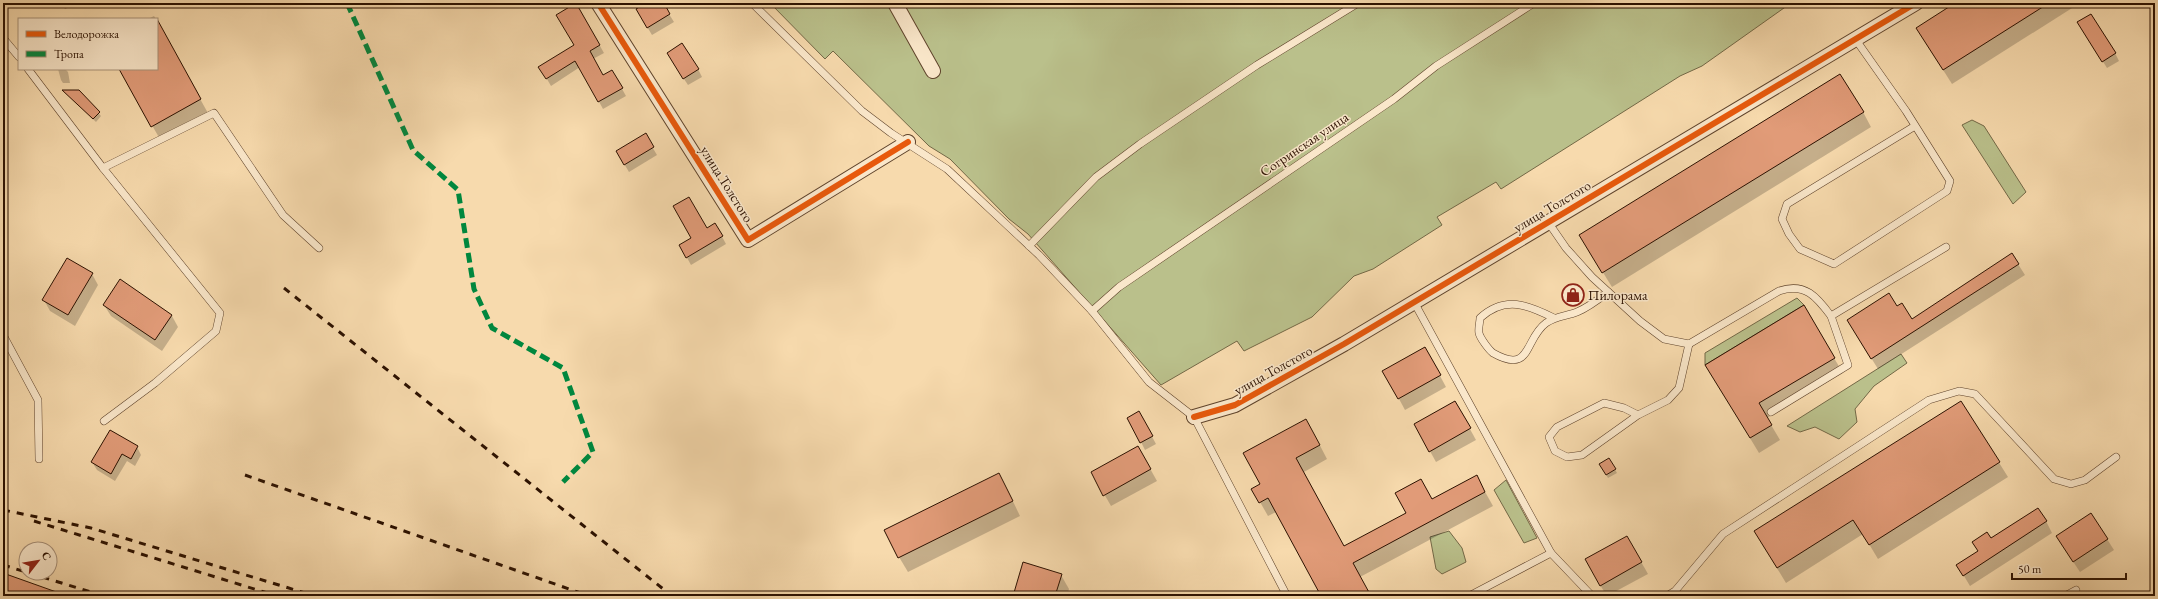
<svg xmlns="http://www.w3.org/2000/svg" width="2158" height="599" font-family="'EB Garamond',serif">
	<style>
		.green { fill: #bac08b; stroke: #736846 }
		.shadow { fill: #0003 }
		.building { fill: #e19b78; stroke: #2c1100 }
		.lines { fill: none; stroke-linecap: round; stroke-linejoin: round }
		.lane-casing { stroke: #5f432b; stroke-width: 8 }
		.street-casing { stroke: #5f432b; stroke-width: 16 }
		.lane { stroke: #fae7ca; stroke-width: 7 }
		.street { stroke: #fae7ca; stroke-width: 14 }
		.rail { stroke: #2c1100; stroke-width: 3; stroke-dasharray: 7 7; stroke-linecap: butt }
		.quiet { stroke: #00873e; stroke-width: 5; stroke-dasharray: 10 5; stroke-linecap: butt }
		.cycleway-casing { stroke: #fae7ca; stroke-width: 8 }
		.cycleway { stroke: #e8590c; stroke-width: 6 }
		.labels { text-anchor: middle; dominant-baseline: central; stroke-width: 3; stroke-linejoin: round; paint-order: stroke }
		.street-label { font-size: 14px; fill: #2c1100; stroke: #fae7ca }
		.poi-label { font-size: 14px; fill: #2c1100; stroke: #fae7ca; text-anchor: start }
	</style>
	<rect width="100%" height="100%" fill="#f7daad"/>
	<filter id="stains"><feTurbulence type="fractalNoise" baseFrequency=".005" numOctaves="4"/><feColorMatrix values="0 0 0 0 .2 0 0 0 0 .09 0 0 0 0 .02 0 0 0 .5 -.17"/></filter>
	<radialGradient id="worn" r=".72"><stop offset=".6" stop-color="#630" stop-opacity="0"/><stop offset="1" stop-color="#630" stop-opacity=".3"/></radialGradient>
	<g class="green">
		<path d="M 770,3 L 1791,3 L 1702,66 L 1680,76 L 1501,189 L 1496,182 L 1437,217 L 1442,225 L 1373,269 L 1354,276 L 1312,317 L 1244,351 L 1237,341 L 1161,385 L 1028,234 L 1009,219 L 950,159 L 929,146 L 833,51 L 825,59 Z"/>
		<path d="M 1972,120 L 1984,126 L 2026,192 L 2013,204 L 1962,125 Z"/>
		<path d="M 1797,298 L 1804,305 L 1705,365 L 1705,353 Z"/>
		<path d="M 1901,354 L 1907,363 L 1874,386 L 1855,409 L 1857,422 L 1839,439 L 1815,427 L 1800,432 L 1787,426 Z"/>
		<path d="M 1506,480 L 1537,538 L 1524,543 L 1494,490 Z"/>
		<path d="M 1449,531 L 1462,548 L 1466,562 L 1442,574 L 1436,569 L 1430,537 Z"/>
	</g>
	<g class="shadow">
		<path d="M 61,3 L 78,3 L 65,9 Z"/>
		<path d="M 647,3 L 662,3 L 674,22 L 652,35 L 637,10 Z"/>
		<path d="M 1957,3 L 2080,3 L 1952,84 L 1926,43 Z"/>
		<path d="M 576,4 L 604,53 L 593,59 L 603,76 L 612,71 L 626,96 L 603,109 L 580,67 L 551,86 L 540,67 L 575,45 Z"/>
		<path d="M 154,16 L 156,19 L 148,19 Z"/>
		<path d="M 157,21 L 209,115 L 161,141 L 120,69 L 157,69 Z"/>
		<path d="M 2083,30 L 2115,53 L 2119,61 L 2107,68 Z"/>
		<path d="M 672,61 L 698,69 L 702,77 L 688,85 Z"/>
		<path d="M 58,69 L 65,69 L 68,72 L 70,83 L 63,83 L 61,80 Z"/>
		<path d="M 64,91 L 79,91 L 101,116 L 96,122 Z"/>
		<path d="M 1863,112 L 1871,127 L 1612,287 L 1589,250 Z"/>
		<path d="M 645,135 L 657,155 L 629,172 L 617,152 Z"/>
		<path d="M 715,224 L 726,244 L 691,265 L 680,245 Z"/>
		<path d="M 2018,264 L 2025,275 L 1878,369 L 1855,332 L 1897,307 L 1912,320 Z"/>
		<path d="M 92,274 L 98,285 L 75,326 L 50,311 L 44,300 Z"/>
		<path d="M 120,281 L 172,316 L 178,327 L 162,351 L 111,316 L 104,305 Z"/>
		<path d="M 1425,348 L 1446,387 L 1405,410 L 1384,371 Z"/>
		<path d="M 1834,358 L 1843,373 L 1767,418 L 1780,440 L 1759,453 L 1715,380 Z"/>
		<path d="M 1455,402 L 1476,440 L 1436,462 L 1415,424 Z"/>
		<path d="M 1961,402 L 2008,477 L 1878,559 L 1863,534 L 1786,583 L 1755,532 Z"/>
		<path d="M 1143,420 L 1156,444 L 1145,450 L 1141,442 Z"/>
		<path d="M 1314,434 L 1327,459 L 1304,472 L 1344,547 L 1432,500 L 1484,490 L 1493,506 L 1360,577 L 1370,596 L 1322,596 L 1276,512 L 1268,516 L 1260,502 L 1261,485 Z"/>
		<path d="M 137,447 L 141,455 L 135,466 L 127,461 L 115,481 L 97,470 L 92,462 Z"/>
		<path d="M 1138,447 L 1157,481 L 1111,506 L 1092,473 Z"/>
		<path d="M 1609,459 L 1617,473 L 1608,478 L 1600,464 Z"/>
		<path d="M 3,467 L 8,476 L 3,490 Z"/>
		<path d="M 1007,489 L 1020,516 L 908,572 L 899,557 Z"/>
		<path d="M 2046,521 L 2052,533 L 1970,586 L 1958,566 L 1979,552 L 1991,539 Z"/>
		<path d="M 1627,537 L 1648,574 L 1607,596 L 1600,585 Z"/>
		<path d="M 2107,539 L 2114,550 L 2080,572 L 2064,548 Z"/>
		<path d="M 1061,575 L 1069,589 L 1067,596 L 1014,596 Z"/>
		<path d="M 1516,593 L 1517,596 L 1511,596 Z"/>
	</g>
	<g class="building">
		<path d="M 576,3 L 600,45 L 590,51 L 603,75 L 612,70 L 623,88 L 598,102 L 575,61 L 546,79 L 538,67 L 574,45 L 556,15 Z"/>
		<path d="M 646,3 L 664,3 L 670,14 L 647,28 L 636,9 Z"/>
		<path d="M 1955,3 L 2049,3 L 1943,70 L 1916,28 Z"/>
		<path d="M 2091,14 L 2116,53 L 2102,62 L 2077,22 Z"/>
		<path d="M 157,19 L 201,99 L 151,127 L 119,69 L 157,69 Z"/>
		<path d="M 682,43 L 699,69 L 683,79 L 667,53 Z"/>
		<path d="M 1840,74 L 1864,112 L 1602,273 L 1579,235 Z"/>
		<path d="M 62,90 L 79,90 L 100,112 L 93,119 Z"/>
		<path d="M 646,133 L 654,147 L 624,165 L 616,151 Z"/>
		<path d="M 689,197 L 707,228 L 715,223 L 723,236 L 686,258 L 679,245 L 691,238 L 673,206 Z"/>
		<path d="M 2012,253 L 2019,264 L 1871,359 L 1847,320 L 1889,293 L 1897,306 L 1902,303 L 1912,319 Z"/>
		<path d="M 67,258 L 93,273 L 68,315 L 42,300 Z"/>
		<path d="M 120,279 L 172,315 L 155,340 L 103,305 Z"/>
		<path d="M 1804,305 L 1835,358 L 1759,403 L 1772,425 L 1750,438 L 1705,365 Z"/>
		<path d="M 1425,347 L 1441,375 L 1398,399 L 1382,371 Z"/>
		<path d="M 1455,401 L 1471,428 L 1429,452 L 1414,424 Z"/>
		<path d="M 1961,401 L 2000,462 L 1869,545 L 1853,520 L 1777,568 L 1754,531 Z"/>
		<path d="M 1139,411 L 1153,436 L 1140,443 L 1127,418 Z"/>
		<path d="M 1306,419 L 1320,445 L 1296,458 L 1344,546 L 1406,513 L 1395,493 L 1421,479 L 1432,499 L 1477,475 L 1485,492 L 1353,563 L 1371,596 L 1321,596 L 1268,498 L 1259,503 L 1251,489 L 1260,484 L 1243,453 Z"/>
		<path d="M 110,430 L 138,446 L 131,459 L 122,454 L 111,474 L 91,462 Z"/>
		<path d="M 1138,446 L 1151,469 L 1103,496 L 1091,472 Z"/>
		<path d="M 1609,458 L 1616,469 L 1606,475 L 1599,464 Z"/>
		<path d="M 999,473 L 1013,501 L 898,558 L 884,530 Z"/>
		<path d="M 2038,508 L 2047,521 L 1963,576 L 1956,565 L 1978,551 L 1972,542 L 1987,532 L 1991,538 Z"/>
		<path d="M 2091,513 L 2108,539 L 2073,562 L 2056,536 Z"/>
		<path d="M 1627,536 L 1642,562 L 1600,586 L 1585,559 Z"/>
		<path d="M 1023,562 L 1062,574 L 1055,596 L 1013,596 Z"/>
		<path d="M 3,573 L 62,594 L 62,596 L 3,596 Z"/>
	</g>
	<g class="lines">
		<g class="lane-casing">
			<g id="lane">
				<path d="M 752,3 L 862,111 L 891,133 L 947,169 L 1039,255 L 1092,311 L 1149,382 L 1194,417 L 1287,596"/>
				<path d="M 3,38 L 19,57"/>
				<path d="M 1856,40 L 1906,111 L 1950,181 L 1947,191 L 1834,264 L 1800,249 L 1789,234 L 1782,219 L 1787,204 L 1915,126"/>
				<path d="M 28,69 L 103,168 L 220,313 L 216,331 L 155,383 L 104,421"/>
				<path d="M 103,168 L 214,113 L 283,215 L 319,248"/>
				<path d="M 1548,222 L 1566,248 L 1592,277 L 1640,321 L 1664,339 L 1689,344 L 1779,291 C 1805,282 1817,297 1831,316 L 1946,247"/>
				<path d="M 1029,246 L 1096,177 L 1140,144 L 1257,65 L 1358,3"/>
				<path d="M 3,286 L 3,290"/>
				<path d="M 1414,302 L 1551,553"/>
				<path d="M 1092,311 L 1119,287 L 1394,99 L 1436,66 L 1534,3"/>
				<path d="M 1554,318 C 1528,305 1505,295 1480,318 C 1480,322 1478,329 1479,333 C 1480,338 1489,350 1493,353 C 1532,375 1524,339 1546,323 C 1556,316 1567,316 1577,312 C 1589,307 1599,299 1608,292"/>
				<path d="M 3,335 L 38,400 L 39,459"/>
				<path d="M 1771,412 L 1848,365 L 1831,316"/>
				<path d="M 1638,415 L 1624,408 L 1604,403 L 1557,427 L 1549,437 L 1555,451 L 1567,457 L 1582,455 L 1638,415 L 1668,400 L 1679,388 L 1689,344"/>
				<path d="M 1469,596 L 1551,553 L 1592,596"/>
				<path d="M 1667,596 L 1675,591 L 1723,534 L 1929,400 L 1959,391 L 1975,394 L 2054,479 L 2071,484 L 2085,480 L 2116,457"/>
				<path d="M 2065,596 L 2076,590"/>
			</g>
		</g>
		<g class="street-casing">
			<g id="street">
				<path d="M 598,3 L 748,240 L 908,142"/>
				<path d="M 895,3 L 933,71"/>
				<path d="M 1194,417 L 1235,405 L 1344,344 L 1916,3"/>
			</g>
		</g>
		<use href="#lane" class="lane"/>
		<use href="#street" class="street"/>
		<g class="rail">
			<path d="M 284,288 L 672,596"/>
			<path d="M 245,475 L 589,596"/>
			<path d="M 3,510 L 91,528 L 315,596"/>
			<path d="M 34,521 L 277,596"/>
			<path d="M 3,565 L 26,572"/>
			<path d="M 29,573 L 104,596"/>
		</g>
		<path class="quiet" d="M 347,3 L 413,150 L 458,190 L 474,289 L 492,328 L 563,368 L 593,452 L 563,482"/>
		<g class="cycleway-casing">
			<g id="cycleway">
				<path d="M 598,3 L 748,240 L 908,142"/>
				<path d="M 1194,417 L 1235,405 L 1344,344 L 1916,3"/>
			</g>
		</g>
		<use href="#cycleway" class="cycleway"/>
	</g>
	<defs>
		<g id="shop-ring" transform="scale(1.15)"><circle r="9.5" fill="#fae7ca" stroke="#8f2418" stroke-width="1.5"/><path d="M-5-2.5h2.3a2.7 3.5 0 0 1 5.4 0H5L5.5 6h-11ZM-1.5-2.5h3a1.5 2.3 0 0 0-3 0Z" fill="#8f2418"/></g>
	</defs>
	<g fill-rule="evenodd">
		<use href="#shop-ring" x="1573" y="295"/>
	</g>
	<g class="labels">
		<g class="street-label">
			<text transform="translate(1304 144) rotate(-34)">Согринская улица</text>
			<text transform="translate(727 184) rotate(58)">улица Толстого</text>
			<text transform="translate(1552 206) rotate(-31)">улица Толстого</text>
			<text transform="translate(1273 370) rotate(-29)">улица Толстого</text>
		</g>
		<g class="poi-label">
			<text x="1588" y="295">Пилорама</text>
		</g>
	</g>
	<rect width="2158" height="599" fill="none" stroke="#f7daad" stroke-width="16"/>
	<rect x="4" y="4" width="2150" height="591" fill="none" stroke="#2c1100" stroke-width="2"/>
	<rect x="8" y="8" width="2142" height="583" fill="none" stroke="#2c1100"/>
	<rect x="18" y="18" width="140" height="52" fill="#fae7ca" stroke="#a89179"/>
	<rect x="26" y="31" width="20" height="6" fill="#e8590c" stroke="#a89179"/>
	<text x="54" y="38" font-size="12" fill="#2c1100">Велодорожка</text>
	<rect x="26" y="51" width="20" height="6" fill="#00873e" stroke="#a89179"/>
	<text x="54" y="58" font-size="12" fill="#2c1100">Тропа</text>
	<g transform="translate(38 561) rotate(59)"><circle r="19" fill="#fae7ca" stroke="#a89179"/>
	<path d="M0-3L7 15L0 10L-7 15Z" fill="#8f2418"/>
	<text y="-6" font-size="11" font-weight="bold" text-anchor="middle" fill="#2c1100">С</text>
	</g>
	<path d="M2012 573v6h114v-6" fill="none" stroke="#2c1100" stroke-width="2"/>
	<text x="2018" y="573" font-size="12" fill="#2c1100" stroke="#fae7ca" stroke-width="3" paint-order="stroke">50 m</text>
	<rect width="100%" height="100%" filter="url(#stains)"/>
	<rect width="100%" height="100%" fill="url(#worn)"/>
</svg>
